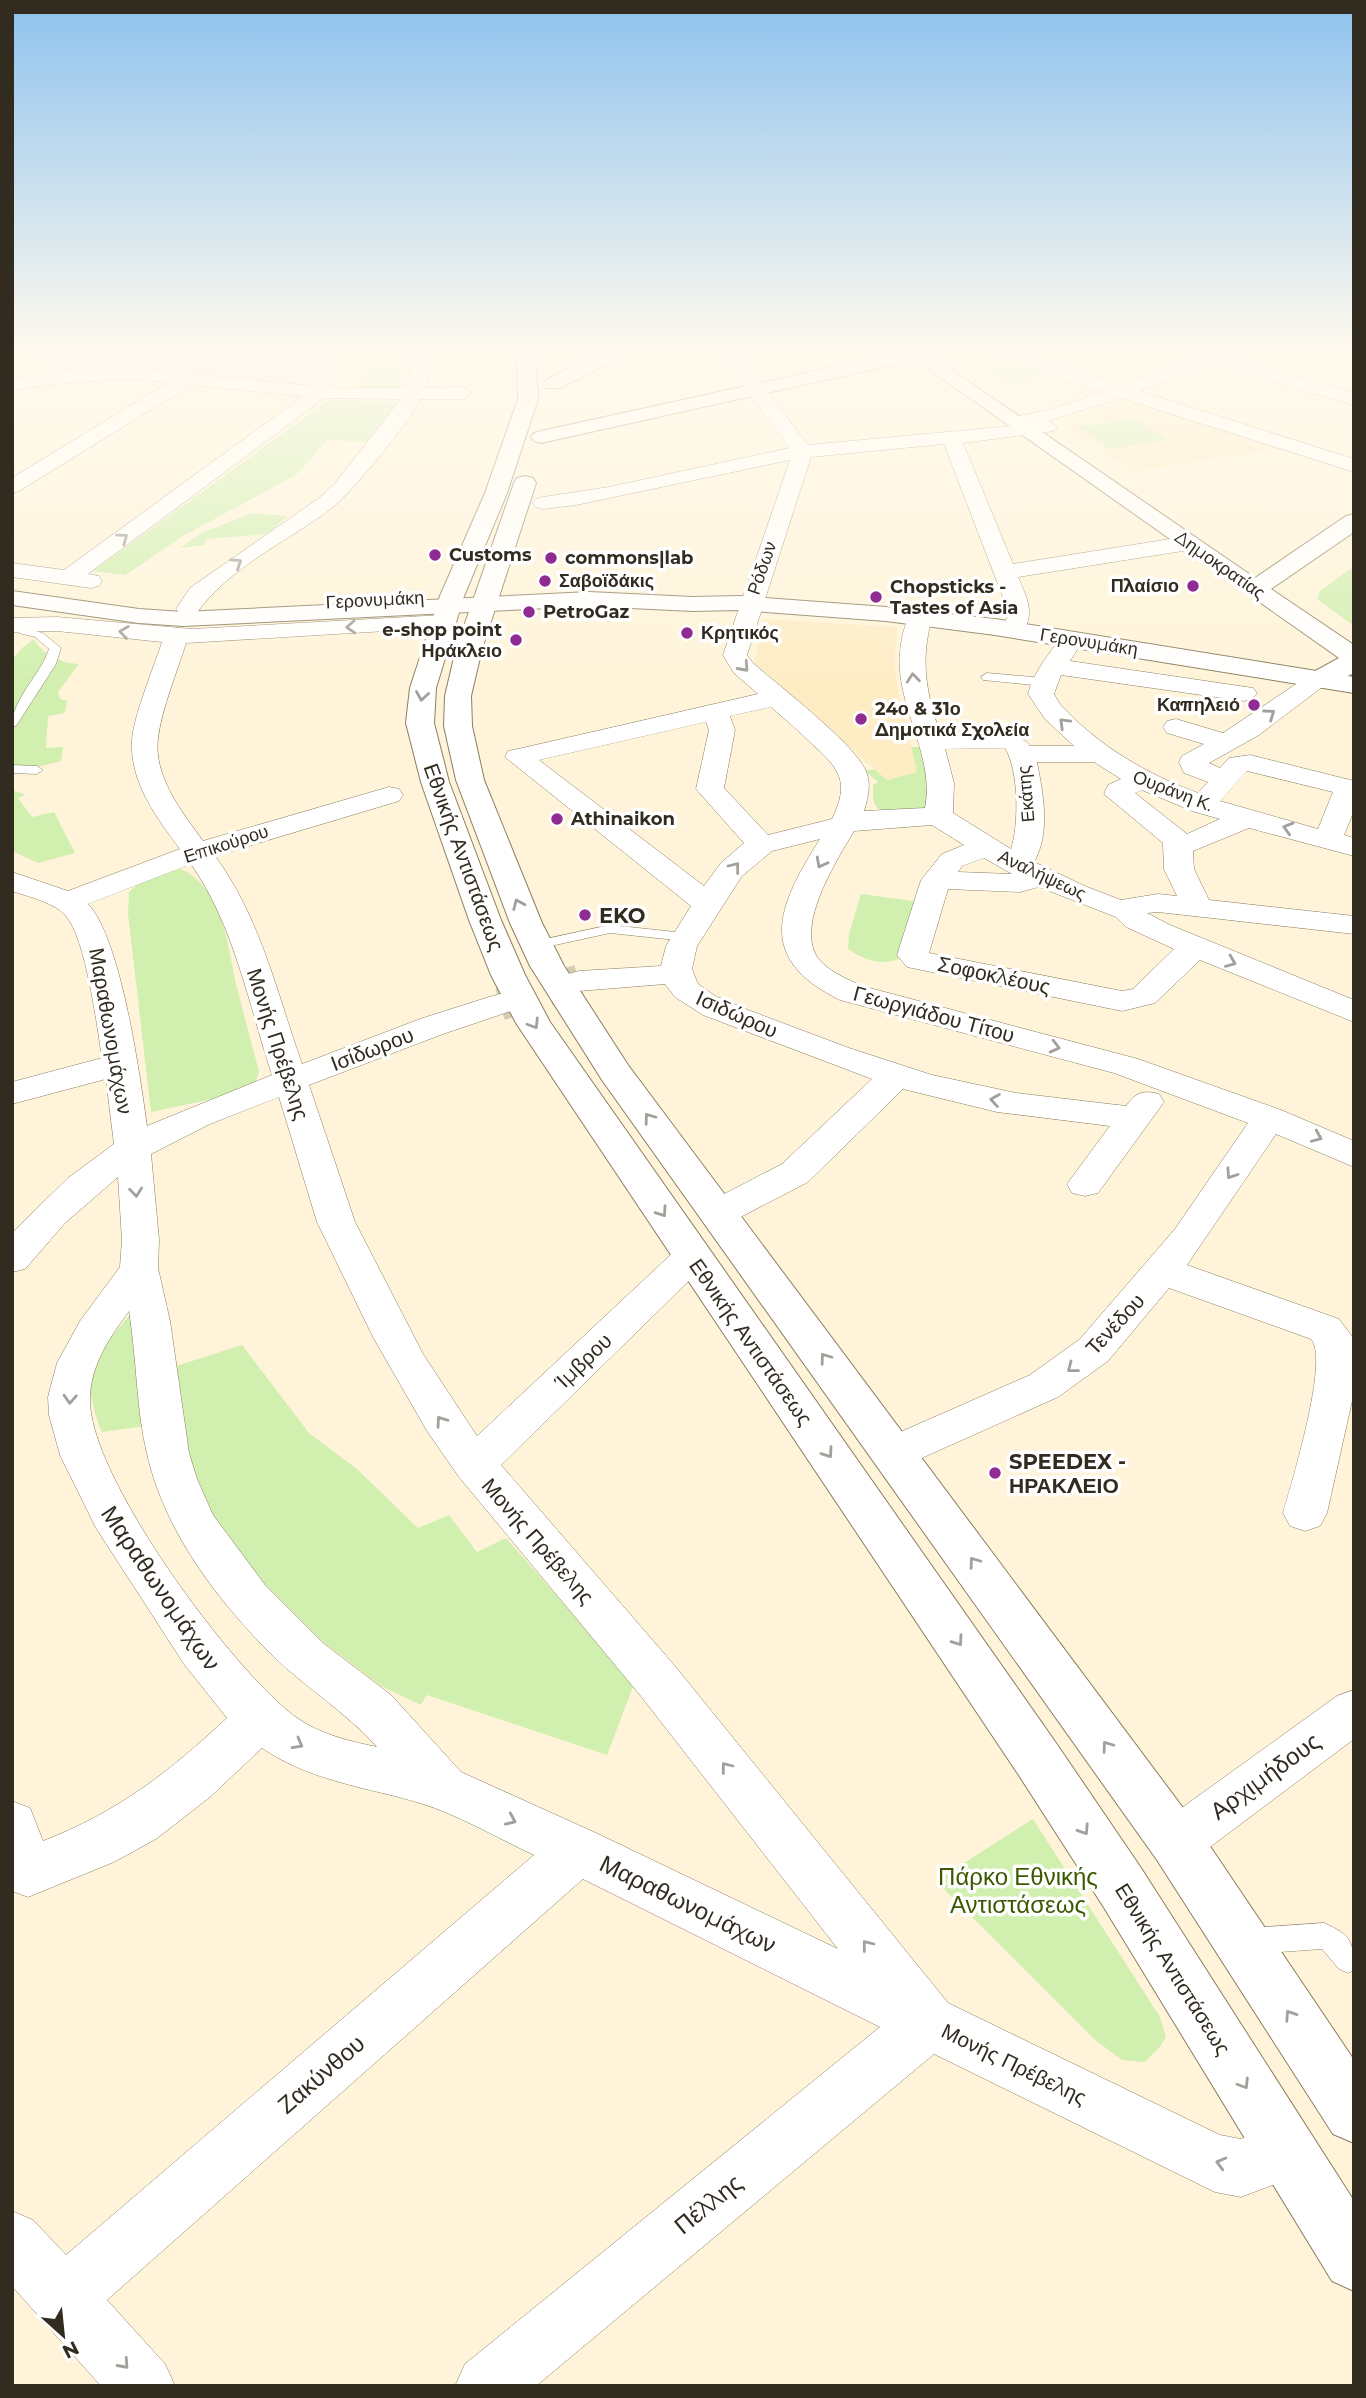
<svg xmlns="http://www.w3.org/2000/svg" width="1366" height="2398" font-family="Montserrat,sans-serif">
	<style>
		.commercial { fill: #f5e4f6 }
		.built { fill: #feecc4 }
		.green { fill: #d1efaf }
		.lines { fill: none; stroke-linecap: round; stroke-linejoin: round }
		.minor-tunnel { stroke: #d6ccb4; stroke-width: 33; stroke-dasharray: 33 17; stroke-linecap: butt }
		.service-casing { stroke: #8b7e60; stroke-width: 1 }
		.minor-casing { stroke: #8b7e60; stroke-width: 1 }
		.tertiary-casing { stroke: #8b7e60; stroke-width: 2 }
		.secondary-casing { stroke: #8b7e60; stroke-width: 2 }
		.primary-casing { stroke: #8b7e60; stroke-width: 2 }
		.service { fill: #fff; fill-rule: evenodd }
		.minor { fill: #fff; fill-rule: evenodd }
		.tertiary { fill: #fff; fill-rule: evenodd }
		.secondary { fill: #fff; fill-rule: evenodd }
		.primary { fill: #fff; fill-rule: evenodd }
		.oneway { stroke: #a3a09b }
		.poi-dot { fill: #902b92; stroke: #fff; stroke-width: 2.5 }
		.labels { text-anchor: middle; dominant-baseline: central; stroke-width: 7; stroke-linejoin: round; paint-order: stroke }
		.far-poi-label { font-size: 18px; font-weight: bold; fill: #322c20; stroke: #fff; text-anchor: start }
		.far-street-label { font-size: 18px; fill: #322c20; stroke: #fff }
		.street-label { font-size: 21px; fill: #322c20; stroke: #fff }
		.poi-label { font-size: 21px; font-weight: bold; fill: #322c20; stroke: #fff; text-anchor: start }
		.near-street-label { font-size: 24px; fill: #322c20; stroke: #fff }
		.near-park-label { font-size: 24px; fill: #3c5902; stroke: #fff }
	</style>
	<rect width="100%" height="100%" fill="#fff4d9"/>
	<path class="commercial" d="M 43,353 L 304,353 L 306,387 L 154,369 L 108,367 L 59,371 Z"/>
	<g class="built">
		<path d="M 1128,397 L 1282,448 L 1132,472 L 1060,422 Z"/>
		<path d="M 764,619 L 898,627 L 894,660 L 898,691 L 917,772 L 887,780 L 754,664 Z"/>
	</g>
	<g class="green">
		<path d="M 958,353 L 983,353 L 1047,373 L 1010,386 Z"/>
		<path d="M 367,368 L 403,368 L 398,389 L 359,389 Z"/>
		<path d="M 329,400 L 401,402 L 369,442 L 327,440 L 296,475 L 183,536 L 130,572 L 125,575 L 93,571 Z"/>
		<path d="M 1135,419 L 1168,440 L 1110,449 L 1078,427 Z"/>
		<path d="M 251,513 L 288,516 L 267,534 L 206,539 L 204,545 L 180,548 L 200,534 Z"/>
		<path d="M 1354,566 L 1354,626 L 1317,599 L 1320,591 Z"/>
		<path d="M 34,639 C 43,655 61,663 79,664 L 58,692 L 60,699 L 67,701 L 65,713 L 48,716 L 46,748 L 63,747 L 61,761 L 12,773 L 12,660 L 23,647 Z"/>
		<path d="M 911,747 L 922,747 L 934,795 L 927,807 C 914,810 887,818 877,807 C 872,802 873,791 873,785 L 878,782 L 865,771 L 874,769 L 887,780 L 917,772 Z"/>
		<path d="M 12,790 L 26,795 L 18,798 L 32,817 L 54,812 L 75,853 L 38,863 L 12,851 Z"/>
		<path d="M 181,869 C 225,890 227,946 237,988 C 244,1016 252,1044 259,1072 L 255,1083 L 236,1094 L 151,1112 L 128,914 L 129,892 L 142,880 Z"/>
		<path d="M 861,894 L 921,902 L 902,958 C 881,966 866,961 848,949 L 849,934 Z"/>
		<path d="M 132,1312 L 145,1426 L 102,1432 C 78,1371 94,1358 132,1312 Z"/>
		<path d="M 242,1345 L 309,1433 L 357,1469 L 418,1528 L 449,1515 L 477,1552 L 506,1538 L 634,1684 L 607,1755 L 427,1695 L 421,1705 L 381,1686 L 311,1633 L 240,1561 L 185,1467 L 170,1368 Z"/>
		<path d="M 1033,1819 L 1160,2017 L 1166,2037 L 1159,2048 L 1144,2062 L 1122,2060 L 1095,2040 L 936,1881 Z"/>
	</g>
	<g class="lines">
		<path class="minor-tunnel" d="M 500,1004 L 579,981"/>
		<g class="service-casing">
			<g id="service">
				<path d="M 23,628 L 43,633 L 61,648 L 56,664 L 16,726 L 12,727 C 12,698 40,676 49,649 L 35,637 L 19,633 L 19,629 Z"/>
				<path d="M 987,673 L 1044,678 L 1050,682 L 1044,686 L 983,680 L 981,677 Z"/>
				<path d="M 12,765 L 37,766 L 43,770 L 37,774 L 12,773 Z"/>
				<path d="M 610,925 L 685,933 L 692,937 L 685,941 L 610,933 L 537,949 L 530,945 L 532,942 Z"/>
				<path d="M 1324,1923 C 1351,1935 1354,1942 1354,1970 L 1348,1973 L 1339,1969 L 1322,1949 L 1251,1954 L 1242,1950 L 1238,1941 L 1242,1932 L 1251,1928 Z"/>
			</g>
		</g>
		<g class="minor-casing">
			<g id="minor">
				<path d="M 309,353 L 327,353 L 330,388 L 406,388 L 414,353 L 432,353 L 425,388 L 463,387 L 472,393 L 463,399 L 420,399 C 410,422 352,492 332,508 C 287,542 229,567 196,614 L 180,614 L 176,609 L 190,588 L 319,498 L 336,482 L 401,399 L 324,398 L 88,574 L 99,576 L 102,581 L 99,586 L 91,588 L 12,577 L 12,563 L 64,570 L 303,396 L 191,385 L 19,491 L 12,493 L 12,478 L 169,382 C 115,377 65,382 12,390 L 12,378 L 80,369 L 133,368 L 312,386 Z"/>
				<path d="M 720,353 L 738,353 L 808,445 L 1011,426 L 1007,422 L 1010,418 L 1052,409 L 1102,392 L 994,357 L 991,353 L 1017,353 L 1120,385 L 1196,359 L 1195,353 L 1238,353 L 1232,358 L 1354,393 L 1354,405 L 1214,364 L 1139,391 L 1354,459 L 1354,472 L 1121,398 L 1048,421 L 1057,427 L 1054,431 L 963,443 L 1013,564 L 1189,536 L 1197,538 L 1200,543 L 1197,548 L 1189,550 L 1018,577 C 1027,598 1036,614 1021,635 L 1013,637 L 1005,635 L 1001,630 L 1007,618 L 1006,605 L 944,444 L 811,457 L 747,655 L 753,663 C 780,687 850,740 865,769 C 872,783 868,797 864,811 L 925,808 C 936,752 891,701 901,644 C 903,633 905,622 912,613 L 928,613 L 932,618 C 920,660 926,693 940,733 C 965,733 1015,724 1030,746 L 1074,746 L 1045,719 L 1028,694 C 1034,671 1050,653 1063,634 L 1072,632 L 1081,634 L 1084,639 L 1070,661 L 1253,688 L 1257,693 L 1253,698 L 1244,701 L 1061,675 L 1054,694 L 1060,704 C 1097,745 1146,774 1198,793 L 1208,782 L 1184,773 L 1179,762 L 1182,756 L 1204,744 L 1167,733 L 1163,727 L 1167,721 L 1176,719 L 1223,733 L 1308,676 L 1317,673 L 1326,676 L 1330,681 L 1259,735 L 1209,763 L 1220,768 L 1229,758 L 1250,755 L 1354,781 L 1354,811 L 1344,835 L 1354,838 L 1354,856 L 1249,828 L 1193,851 L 1194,869 L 1209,900 L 1354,916 L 1354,934 L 1158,912 L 1147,913 L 1170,925 L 1354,1000 L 1354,1022 L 1200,960 L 1155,1003 L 1122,1011 L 907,967 L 897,955 L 921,880 L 942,854 L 964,845 L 932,825 L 854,831 C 837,860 796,923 817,957 C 827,971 847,979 862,986 L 1138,1059 L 1281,1110 L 1354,1141 L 1354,1167 L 1276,1134 L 1187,1265 L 1339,1319 L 1354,1339 L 1354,1392 L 1327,1513 L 1320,1526 L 1305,1531 L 1290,1526 L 1283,1513 C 1291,1485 1330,1358 1311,1339 L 1169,1288 L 1108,1361 L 1058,1397 L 895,1470 L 880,1465 L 874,1453 L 880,1441 L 1030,1375 L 1080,1339 L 1175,1229 L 1248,1123 L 1114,1073 L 840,1000 C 754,958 778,906 820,839 L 772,851 L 742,876 L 697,946 L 692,969 L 698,984 L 715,996 L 748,1010 L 849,1048 L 932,1075 L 1016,1093 L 1126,1106 C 1136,1092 1143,1090 1159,1094 L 1164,1102 L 1098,1193 L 1085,1196 L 1072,1193 L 1067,1184 L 1110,1126 L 997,1112 L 903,1089 L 808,1182 L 731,1222 L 718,1226 L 705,1222 L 699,1213 L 705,1204 L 782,1164 L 872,1079 L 703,1015 L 675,997 L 665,984 L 579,991 L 568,988 L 563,981 L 568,974 L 579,971 L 661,966 L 666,946 L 691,906 L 505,757 L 508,751 L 518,749 L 758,694 L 734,673 L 723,655 L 790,460 L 576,505 L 543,509 L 536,507 L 532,503 L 536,499 L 543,497 L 609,487 L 790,448 ZM 771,707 C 785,719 799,731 812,744 C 840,769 850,782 832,819 L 768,835 L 724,788 L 735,730 L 730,716 ZM 706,722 L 709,730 L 696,789 L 744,843 L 721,863 L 704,886 L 539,760 ZM 1005,748 C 1019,770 1019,825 1011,849 L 953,813 L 954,783 L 945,749 ZM 1037,762 L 1094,762 L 1121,779 L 1108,785 L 1104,794 L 1163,843 L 1164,869 L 1177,896 L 1158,894 L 1121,900 L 1087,887 L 1034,862 C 1051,832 1043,794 1037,762 ZM 1247,771 L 1333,792 L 1318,829 L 1220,801 ZM 1142,790 L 1192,811 L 1220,819 L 1187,834 L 1135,793 ZM 984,858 L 1012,874 L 958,872 L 962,866 ZM 1039,887 L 1116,917 L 1126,927 L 1174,949 L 1133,989 L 1122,991 L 929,953 L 948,889 L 1020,892 Z"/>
				<path d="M 444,615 L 452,617 L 456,622 L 452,627 L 186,643 C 177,672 162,708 158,738 C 153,776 182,812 203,841 L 389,787 L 399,789 L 403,795 L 399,801 L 215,856 C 260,917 277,993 302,1064 L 420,1019 L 489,997 L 500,994 L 511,997 L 516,1004 L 511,1011 L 443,1034 L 309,1085 L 355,1222 L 423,1354 L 477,1436 L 679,1247 L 692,1243 L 705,1247 L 711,1256 L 705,1265 L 501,1465 L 674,1665 L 948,2003 L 1220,2135 L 1241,2139 L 1286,2122 L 1307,2130 L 1315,2151 L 1307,2172 L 1241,2197 L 1215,2192 L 934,2054 L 536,2386 L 455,2386 L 465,2364 L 880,2027 L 583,1879 L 107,2300 L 165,2364 L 175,2386 L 101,2386 L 12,2286 L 12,2211 L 33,2220 L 66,2255 L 534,1855 C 497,1838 459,1815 420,1803 C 366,1787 310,1781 262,1748 L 210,1797 L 156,1839 L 114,1862 L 28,1897 L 12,1891 L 12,1801 L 30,1808 L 43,1841 C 118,1812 169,1772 227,1718 L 184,1664 L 96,1528 L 60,1455 L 49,1415 L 48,1397 L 57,1363 L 80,1321 L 120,1267 L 122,1240 L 118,1177 L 65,1223 L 25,1269 L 12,1272 L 12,1233 L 68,1178 L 114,1144 L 106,1079 L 12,1104 L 12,1082 L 102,1058 C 97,1026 86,939 66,916 C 54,902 29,897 12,891 L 12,872 L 68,891 L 180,849 C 156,817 130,782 132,741 C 133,717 154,667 162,642 L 57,631 L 12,632 L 12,618 L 57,617 L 192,629 ZM 191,864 C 234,925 249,1005 272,1075 L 147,1126 C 140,1076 121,938 88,904 ZM 279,1097 L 317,1222 L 373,1337 L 427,1431 L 459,1477 L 640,1695 L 838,1949 L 596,1833 L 461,1772 L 391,1695 L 324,1644 L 265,1585 L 213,1515 L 197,1479 L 189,1453 L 170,1321 L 158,1268 L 159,1240 L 151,1154 L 210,1124 ZM 129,1311 C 137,1359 136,1408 147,1454 C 165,1532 217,1600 273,1656 C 306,1688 346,1712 377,1747 C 349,1741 322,1735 297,1718 C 235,1674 86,1474 90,1397 C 91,1364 110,1337 129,1311 Z"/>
				<path d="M 1354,1690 L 1354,1739 L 1194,1859 L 1176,1866 L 1158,1859 L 1150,1842 L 1158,1825 L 1337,1696 Z"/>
			</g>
		</g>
		<g class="tertiary-casing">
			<g id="tertiary">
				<path d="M 602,353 L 625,353 L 623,357 L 560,388 L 546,388 L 543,384 L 546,380 Z"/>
				<path d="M 897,353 L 929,353 L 920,359 L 541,443 L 534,441 L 531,437 L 534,433 L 541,431 Z"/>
				<path d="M 12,591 L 139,609 L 183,612 L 589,592 L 693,597 L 739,596 L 886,607 L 995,619 L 1354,677 L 1354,693 L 995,635 L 886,621 L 739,610 L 693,611 L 589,606 L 183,626 L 139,623 L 12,605 Z"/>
			</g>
		</g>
		<g class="secondary-casing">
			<path id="secondary" d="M 906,353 L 927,353 L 1255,578 L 1346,516 L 1354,514 L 1354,532 L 1271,589 L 1354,645 L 1354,673 C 1339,680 1325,691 1308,687 L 1304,681 L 1308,675 L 1339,658 Z"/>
		</g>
		<g class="primary-casing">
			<g id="primary">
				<path d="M 517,353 L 535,353 L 538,399 L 507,493 L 464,596 L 436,688 L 434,723 L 449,782 L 501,920 L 525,975 L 550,1022 L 1056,1743 L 1141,1868 L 1354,2201 L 1354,2291 L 1332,2281 L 1103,1906 L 1020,1777 L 516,1023 L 491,975 L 469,920 L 421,782 L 406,723 L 410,688 L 440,596 L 485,493 L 518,399 Z"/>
				<path d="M 525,476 L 533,478 L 536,483 L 482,649 L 471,696 L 472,726 L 484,780 L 542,923 L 564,966 L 628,1065 L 1195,1824 L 1354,2060 L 1354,2143 L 1333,2134 L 1157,1860 L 602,1080 L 530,966 L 510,923 L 456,780 L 444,726 L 445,696 L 456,649 L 514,483 L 517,478 Z"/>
			</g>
		</g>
		<use href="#service" class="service"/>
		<use href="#minor" class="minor"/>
		<use href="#tertiary" class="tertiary"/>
		<use href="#secondary" class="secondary"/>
		<use href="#primary" class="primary"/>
	</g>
	<defs><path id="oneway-chevron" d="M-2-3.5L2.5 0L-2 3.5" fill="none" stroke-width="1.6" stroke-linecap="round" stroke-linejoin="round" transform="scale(1.75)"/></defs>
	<g class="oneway">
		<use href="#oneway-chevron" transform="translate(123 538) rotate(-36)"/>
		<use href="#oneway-chevron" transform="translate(237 563) rotate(-34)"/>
		<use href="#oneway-chevron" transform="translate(351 627) rotate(177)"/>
		<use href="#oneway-chevron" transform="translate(124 632) rotate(-172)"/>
		<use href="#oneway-chevron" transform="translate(744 667) rotate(48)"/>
		<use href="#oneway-chevron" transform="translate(913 678) rotate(-96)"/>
		<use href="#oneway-chevron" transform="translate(422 696) rotate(99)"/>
		<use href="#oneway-chevron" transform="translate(1270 714) rotate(-35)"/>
		<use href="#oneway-chevron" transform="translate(1064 723) rotate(-136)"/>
		<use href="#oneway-chevron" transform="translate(1288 828) rotate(-164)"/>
		<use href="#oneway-chevron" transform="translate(821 863) rotate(118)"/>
		<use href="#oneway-chevron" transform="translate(735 867) rotate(-52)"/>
		<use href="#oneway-chevron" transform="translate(518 904) rotate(-113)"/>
		<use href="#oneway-chevron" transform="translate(1231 962) rotate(22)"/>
		<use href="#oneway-chevron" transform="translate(534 1024) rotate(58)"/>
		<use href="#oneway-chevron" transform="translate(1055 1047) rotate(14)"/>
		<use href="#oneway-chevron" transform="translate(995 1100) rotate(-171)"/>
		<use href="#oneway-chevron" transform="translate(649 1118) rotate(-126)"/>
		<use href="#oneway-chevron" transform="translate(1317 1137) rotate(23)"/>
		<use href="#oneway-chevron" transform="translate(1231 1174) rotate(124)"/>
		<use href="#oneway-chevron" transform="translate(136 1192) rotate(84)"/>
		<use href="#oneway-chevron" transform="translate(662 1212) rotate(55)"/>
		<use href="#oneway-chevron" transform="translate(825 1358) rotate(-126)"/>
		<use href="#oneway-chevron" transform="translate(1072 1368) rotate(142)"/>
		<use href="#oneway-chevron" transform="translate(70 1399) rotate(93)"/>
		<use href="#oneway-chevron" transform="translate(441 1421) rotate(-125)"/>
		<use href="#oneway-chevron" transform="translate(828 1453) rotate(55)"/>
		<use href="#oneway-chevron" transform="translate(974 1562) rotate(-126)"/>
		<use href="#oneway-chevron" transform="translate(958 1641) rotate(55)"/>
		<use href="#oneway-chevron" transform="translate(298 1744) rotate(29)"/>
		<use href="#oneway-chevron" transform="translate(1107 1746) rotate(-126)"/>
		<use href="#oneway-chevron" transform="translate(726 1767) rotate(-128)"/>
		<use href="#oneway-chevron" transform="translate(511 1820) rotate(24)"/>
		<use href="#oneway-chevron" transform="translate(1084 1830) rotate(57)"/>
		<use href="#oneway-chevron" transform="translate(867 1945) rotate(-128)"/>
		<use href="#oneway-chevron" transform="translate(1290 2015) rotate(-123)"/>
		<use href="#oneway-chevron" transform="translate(1244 2084) rotate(58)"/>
		<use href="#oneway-chevron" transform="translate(1221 2163) rotate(-165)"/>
		<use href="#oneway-chevron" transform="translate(124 2364) rotate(48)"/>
	</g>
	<linearGradient id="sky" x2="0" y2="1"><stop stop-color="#8ec2ee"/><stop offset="0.51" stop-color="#fffaee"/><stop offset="1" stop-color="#fffaee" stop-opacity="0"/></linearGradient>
	<rect width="1366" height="688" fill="url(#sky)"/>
	<g class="poi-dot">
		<circle cx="435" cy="555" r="7"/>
		<circle cx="551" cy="558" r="7"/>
		<circle cx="545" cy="581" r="7"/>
		<circle cx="1193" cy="586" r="7"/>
		<circle cx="876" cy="597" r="7"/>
		<circle cx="529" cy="612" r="7"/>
		<circle cx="687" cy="633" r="7"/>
		<circle cx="516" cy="640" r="7"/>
		<circle cx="1254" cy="705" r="7"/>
		<circle cx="861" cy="719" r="7"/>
		<circle cx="557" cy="819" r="7"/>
		<circle cx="585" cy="915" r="7"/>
		<circle cx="995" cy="1473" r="7"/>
	</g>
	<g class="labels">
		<g class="far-poi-label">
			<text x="449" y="555">Customs</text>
			<text x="565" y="558">commons|lab</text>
			<text x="559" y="581">Σαβοϊδάκις</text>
			<text x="1179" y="586" text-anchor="end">Πλαίσιο</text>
			<text x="890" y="587">Chopsticks -<tspan x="890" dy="21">Tastes of Asia</tspan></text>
			<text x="543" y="612">PetroGaz</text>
			<text x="502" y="630" text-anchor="end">e-shop point<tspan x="502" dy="21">Ηράκλειο</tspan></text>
			<text x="701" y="633">Κρητικός</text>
			<text x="1240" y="705" text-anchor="end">Καπηλειό</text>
			<text x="875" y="709">24ο &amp; 31ο<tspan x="875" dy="21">Δημοτικά Σχολεία</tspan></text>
			<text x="571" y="819">Athinaikon</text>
		</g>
		<g class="far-street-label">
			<text transform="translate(1220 565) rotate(35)">Δημοκρατίας</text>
			<text transform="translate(762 568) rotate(-71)">Ρόδων</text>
			<text transform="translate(375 600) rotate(-3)">Γερονυμάκη</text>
			<text transform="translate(1089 642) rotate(9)">Γερονυμάκη</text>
			<text transform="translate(1173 791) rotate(21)">Ουράνη Κ.</text>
			<text transform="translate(1026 794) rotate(-95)">Εκάτης</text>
			<text transform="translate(226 844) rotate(-18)">Επικούρου</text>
			<text transform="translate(1042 875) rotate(25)">Αναλήψεως</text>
		</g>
		<g class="street-label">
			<text transform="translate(464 857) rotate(70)">Εθνικής Αντιστάσεως</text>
			<text transform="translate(994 975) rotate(12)">Σοφοκλέους</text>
			<text transform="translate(737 1014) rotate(24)">Ισιδώρου</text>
			<text transform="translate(934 1014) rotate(15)">Γεωργιάδου Τίτου</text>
			<text transform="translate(111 1031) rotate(80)">Μαραθωνομάχων</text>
			<text transform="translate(278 1044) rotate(72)">Μονής Πρέβελης</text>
			<text transform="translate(372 1049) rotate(-21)">Ισίδωρου</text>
			<text transform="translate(1115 1324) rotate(-47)">Τενέδου</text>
			<text transform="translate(751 1342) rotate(55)">Εθνικής Αντιστάσεως</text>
			<text transform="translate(583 1361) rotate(-44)">Ίμβρου</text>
			<text transform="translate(538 1541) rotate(49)">Μονής Πρέβελης</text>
			<text transform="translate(1173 1969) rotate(58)">Εθνικής Αντιστάσεως</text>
			<text transform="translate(1014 2064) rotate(26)">Μονής Πρέβελης</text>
		</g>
		<g class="poi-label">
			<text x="599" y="915">EKO</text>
			<text x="1009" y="1461">SPEEDEX -<tspan x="1009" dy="24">ΗΡΑΚΛΕΙΟ</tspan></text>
		</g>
		<g class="near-street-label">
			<text transform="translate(161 1588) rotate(56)">Μαραθωνομάχων</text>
			<text transform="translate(1265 1776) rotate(-36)">Αρχιμήδους</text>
			<text transform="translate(688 1904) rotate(26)">Μαραθωνομάχων</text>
			<text transform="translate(321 2074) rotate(-41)">Ζακύνθου</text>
			<text transform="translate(708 2204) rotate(-39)">Πέλλης</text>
		</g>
		<g class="near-park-label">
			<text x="1018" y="1876">Πάρκο Εθνικής<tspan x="1018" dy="28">Αντιστάσεως</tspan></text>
		</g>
	</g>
	<rect width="1366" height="2398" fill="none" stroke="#322c20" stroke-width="28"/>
	<g transform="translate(63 2335) rotate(153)" stroke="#ffffff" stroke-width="5" paint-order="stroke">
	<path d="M0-5L12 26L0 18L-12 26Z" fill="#322c20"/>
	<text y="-10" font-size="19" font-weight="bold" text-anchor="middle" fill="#322c20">N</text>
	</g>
</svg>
